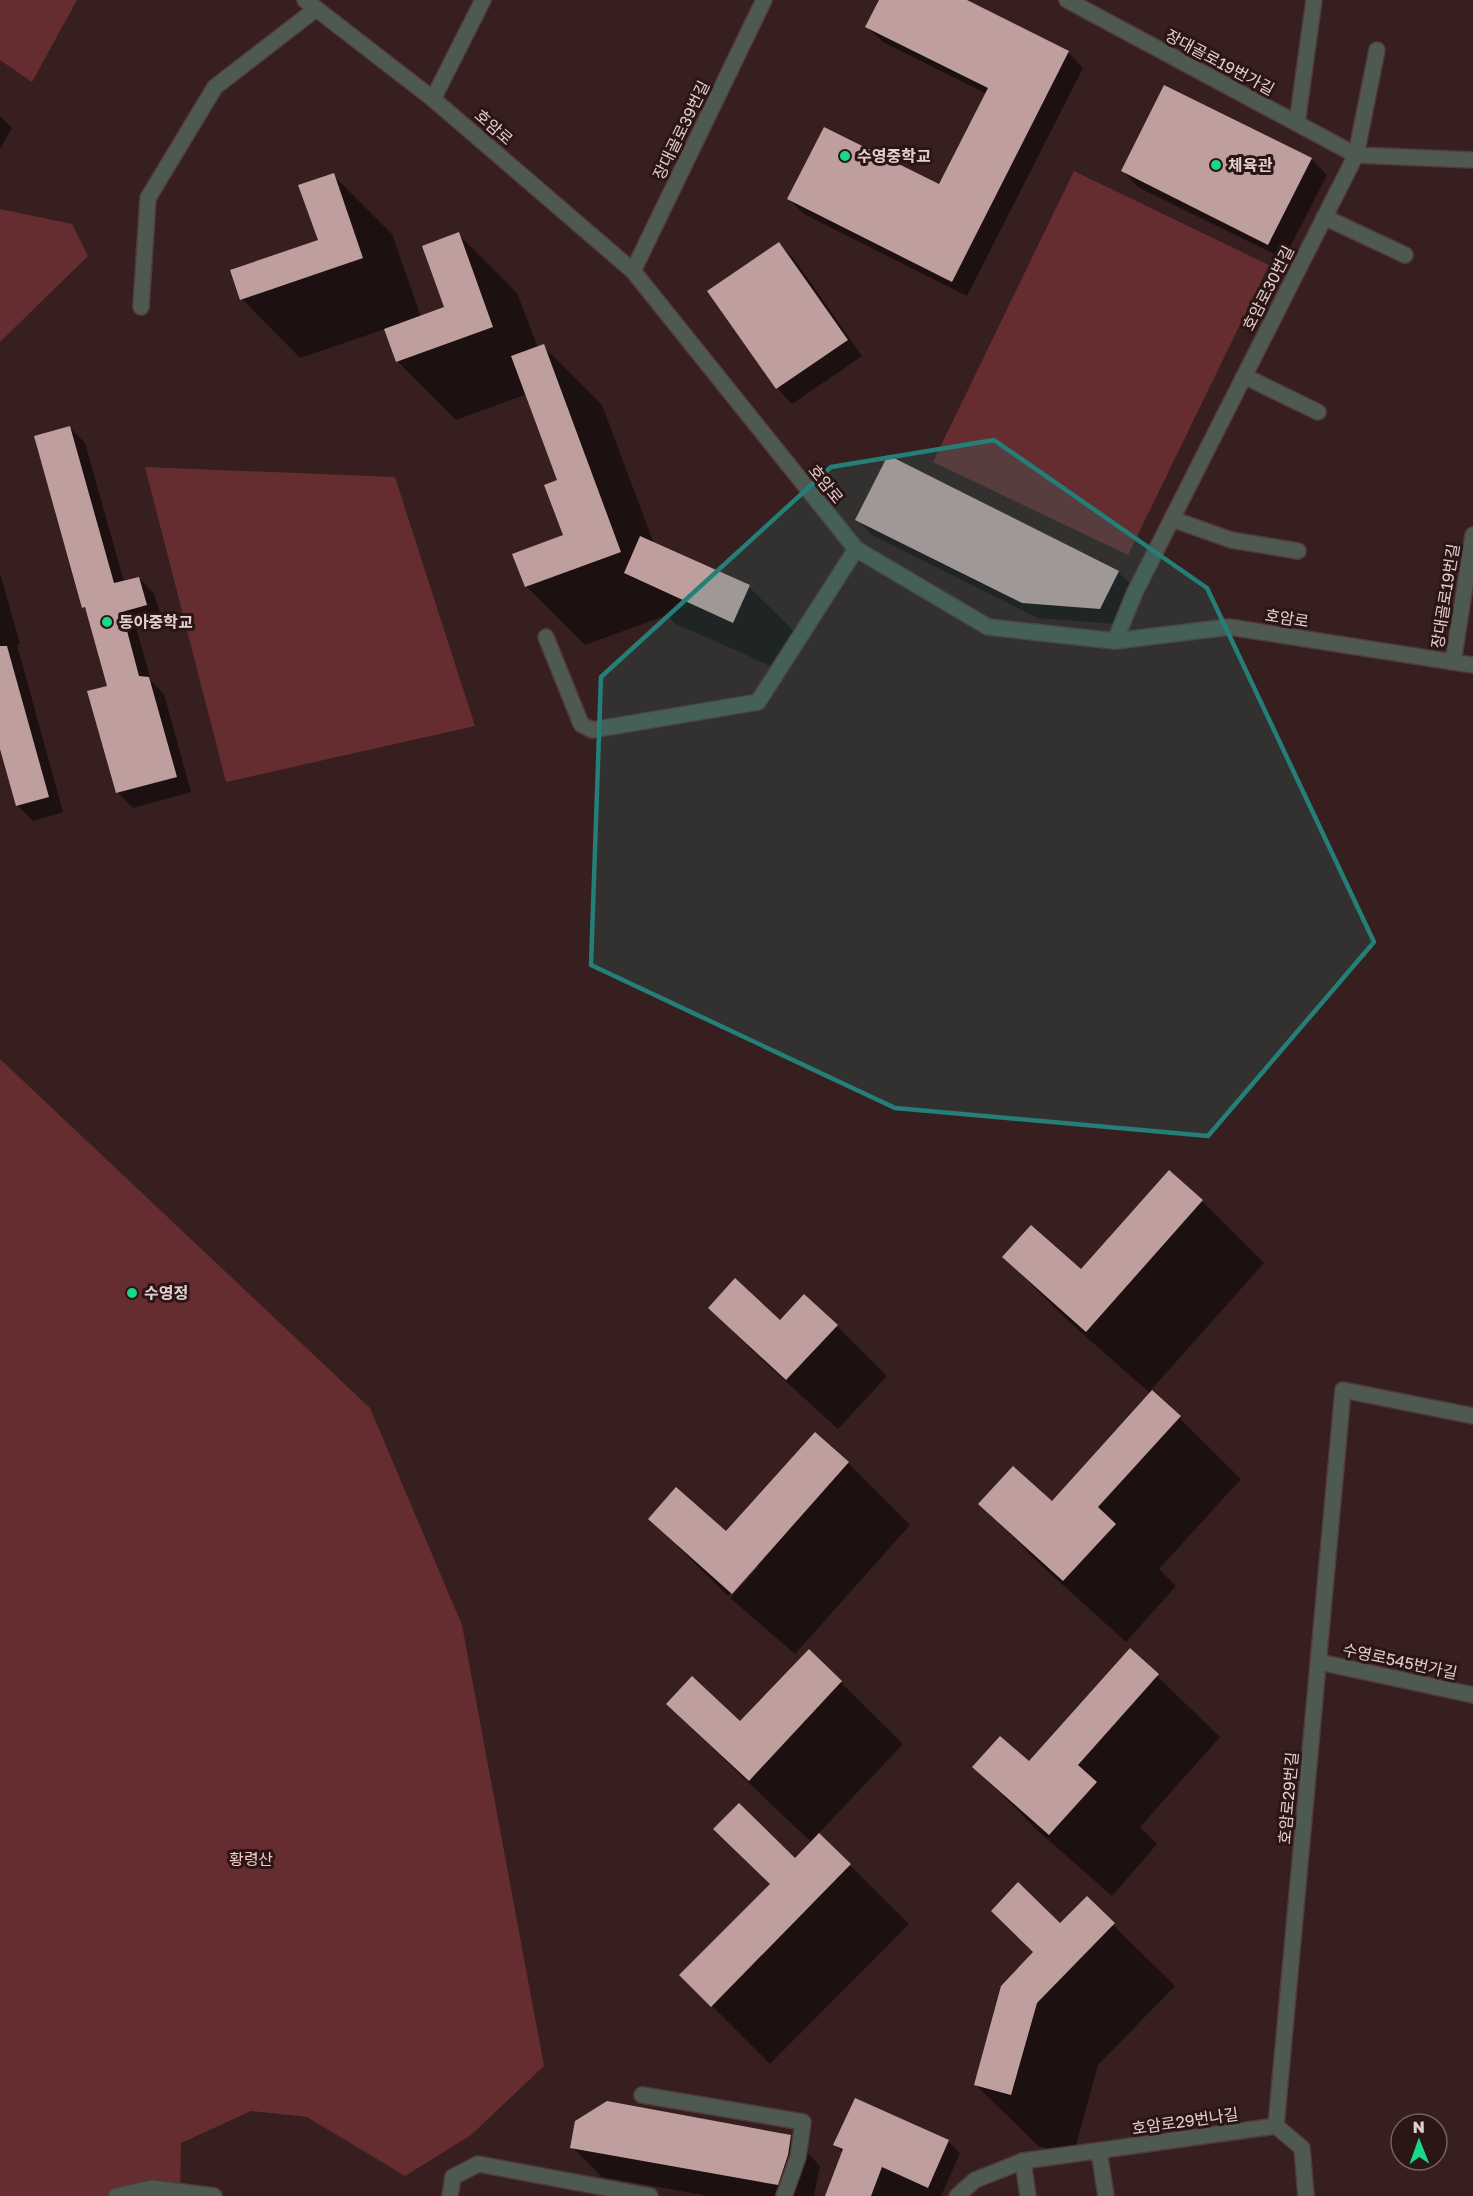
<svg xmlns="http://www.w3.org/2000/svg" width="1473" height="2196" font-family="'Golos Text','Noto Sans KR',sans-serif">
	<style>
		.green { fill: #662d30 }
		.shadow { fill: #0007 }
		.building { fill: #bf9f9e }
		.lines { fill: none; stroke-linecap: round; stroke-linejoin: round }
		.service-casing { stroke: #523a3b; stroke-width: 18 }
		.minor-casing { stroke: #523a3b; stroke-width: 18 }
		.tertiary-casing { stroke: #523a3b; stroke-width: 18 }
		.service { stroke: #4e5952; stroke-width: 15 }
		.minor { stroke: #4e5952; stroke-width: 15 }
		.tertiary { stroke: #4e5952; stroke-width: 15 }
		.marked { fill: #247f78; fill-opacity: 0.2; stroke: #247f78; stroke-width: 4.5; stroke-linejoin: round }
		.poi-dot { fill: #18d989; stroke: #2c1515; stroke-width: 2 }
		.labels { text-anchor: middle; dominant-baseline: central; stroke-width: 6; stroke-linejoin: round; paint-order: stroke }
		.street-label { font-size: 16px; fill: #e1d0cf; stroke: #2c1515 }
		.poi-label { font-size: 16px; font-weight: bold; fill: #e1d0cf; stroke: #2c1515; text-anchor: start }
		.park-label { font-size: 16px; fill: #f6c8c7; stroke: #2c1515 }
	</style>
	<rect width="100%" height="100%" fill="#371e1f"/>
	<g class="green">
		<path d="M 0,0 L 77,0 L 32,82 L 0,60 Z"/>
		<path d="M 1074,171 L 1269,265 L 1128,555 L 933,462 Z"/>
		<path d="M 0,209 L 72,224 L 88,256 L 0,342 Z"/>
		<path d="M 145,467 L 395,477 L 475,726 L 226,782 Z"/>
		<path d="M 0,1059 L 370,1408 L 462,1625 L 544,2066 L 471,2135 L 405,2176 L 307,2117 L 251,2111 L 181,2143 L 180,2196 L 0,2196 Z"/>
	</g>
	<g class="shadow">
		<path d="M 881,0 L 964,0 L 1068,52 L 1083,68 L 967,296 L 804,214 L 789,199 L 940,186 L 987,94 L 883,42 L 867,27 Z"/>
		<path d="M 0,116 L 12,128 L 0,149 Z"/>
		<path d="M 1311,159 L 1327,175 L 1284,259 L 1138,187 L 1123,171 Z"/>
		<path d="M 333,175 L 392,234 L 421,317 L 446,308 L 458,234 L 517,293 L 538,348 L 543,346 L 602,405 L 654,544 L 749,587 L 800,637 L 784,672 L 676,624 L 667,615 L 585,645 L 526,586 L 565,536 L 559,481 L 527,394 L 456,420 L 397,361 L 385,329 L 300,358 L 242,299 L 319,241 Z"/>
		<path d="M 779,244 L 794,259 L 862,356 L 792,404 L 777,388 Z"/>
		<path d="M 70,428 L 85,443 L 124,582 L 139,578 L 154,594 L 162,621 L 136,627 L 151,681 L 164,694 L 191,792 L 133,808 L 118,793 L 89,692 L 109,687 L 88,612 L 83,607 Z"/>
		<path d="M 857,519 L 1118,572 L 1134,587 L 1115,624 L 1038,618 L 872,535 Z"/>
		<path d="M 0,573 L 20,644 L 17,645 L 63,812 L 33,821 L 17,805 L 0,743 Z"/>
		<path d="M 1169,1172 L 1202,1201 L 1264,1263 L 1151,1390 L 1241,1479 L 1159,1569 L 1176,1586 L 1126,1642 L 1042,1566 L 980,1504 L 1052,1503 L 1151,1394 L 1066,1319 L 1004,1257 L 1081,1271 Z"/>
		<path d="M 710,1308 L 780,1322 L 837,1326 L 887,1376 L 838,1429 L 760,1358 Z"/>
		<path d="M 815,1434 L 848,1463 L 910,1525 L 795,1654 L 730,1598 L 759,1566 L 757,1564 L 728,1596 L 650,1519 L 726,1533 Z"/>
		<path d="M 1130,1650 L 1220,1737 L 1140,1827 L 1157,1844 L 1112,1896 L 1036,1829 L 974,1767 L 1029,1764 Z"/>
		<path d="M 809,1651 L 903,1744 L 818,1834 L 909,1924 L 770,2064 L 681,1975 L 812,1843 L 730,1765 L 668,1704 L 741,1723 Z"/>
		<path d="M 1113,1925 L 1175,1986 L 1098,2065 L 1073,2156 L 1038,2146 L 976,2085 L 1035,1953 L 1060,1926 Z"/>
		<path d="M 855,2100 L 949,2142 L 960,2153 L 941,2196 L 827,2196 L 843,2153 L 835,2144 Z"/>
		<path d="M 791,2136 L 820,2166 L 814,2196 L 709,2196 L 602,2177 L 572,2147 Z"/>
	</g>
	<g class="building">
		<path d="M 879,0 L 967,0 L 1069,51 L 952,282 L 787,199 L 824,127 L 939,184 L 988,88 L 865,27 Z"/>
		<path d="M 1164,85 L 1312,158 L 1268,245 L 1121,171 Z"/>
		<path d="M 334,173 L 363,258 L 240,300 L 230,270 L 318,240 L 298,185 Z"/>
		<path d="M 459,232 L 493,327 L 396,362 L 384,329 L 444,307 L 422,246 Z"/>
		<path d="M 779,242 L 848,340 L 776,389 L 707,291 Z"/>
		<path d="M 544,344 L 621,552 L 525,587 L 512,554 L 563,535 L 544,485 L 557,480 L 511,356 Z"/>
		<path d="M 70,426 L 114,583 L 139,577 L 147,605 L 122,612 L 139,676 L 149,677 L 177,777 L 116,793 L 87,691 L 107,686 L 85,607 L 82,608 L 34,436 Z"/>
		<path d="M 888,455 L 1119,571 L 1100,609 L 1022,603 L 855,520 Z"/>
		<path d="M 640,536 L 750,585 L 733,623 L 624,573 Z"/>
		<path d="M 0,646 L 7,646 L 49,797 L 16,806 L 0,749 Z"/>
		<path d="M 1169,1170 L 1203,1200 L 1086,1332 L 1002,1257 L 1031,1225 L 1081,1269 Z"/>
		<path d="M 735,1278 L 780,1320 L 804,1294 L 838,1325 L 786,1380 L 708,1308 Z"/>
		<path d="M 1152,1390 L 1181,1416 L 1098,1507 L 1116,1524 L 1063,1581 L 978,1504 L 1013,1466 L 1052,1501 Z"/>
		<path d="M 815,1432 L 849,1462 L 732,1594 L 648,1519 L 676,1487 L 726,1531 Z"/>
		<path d="M 1130,1648 L 1159,1674 L 1078,1765 L 1097,1782 L 1049,1835 L 972,1767 L 1000,1736 L 1029,1761 Z"/>
		<path d="M 809,1649 L 842,1681 L 749,1781 L 666,1704 L 692,1676 L 740,1721 Z"/>
		<path d="M 739,1803 L 795,1858 L 819,1833 L 851,1864 L 711,2007 L 679,1975 L 770,1884 L 713,1829 Z"/>
		<path d="M 1018,1882 L 1060,1923 L 1087,1896 L 1115,1923 L 1037,2003 L 1011,2095 L 974,2085 L 1001,1986 L 1033,1952 L 991,1911 Z"/>
		<path d="M 855,2098 L 949,2140 L 928,2188 L 882,2167 L 871,2196 L 825,2196 L 843,2149 L 833,2145 Z"/>
		<path d="M 607,2101 L 791,2135 L 788,2155 L 778,2185 L 570,2148 L 575,2121 Z"/>
	</g>
	<g class="lines">
		<g class="service-casing">
			<g id="service">
				<path d="M 1356,155 L 1377,50"/>
				<path d="M 1324,217 L 1405,255"/>
				<path d="M 141,307 L 148,198 L 215,87 L 316,9"/>
				<path d="M 1244,376 L 1318,412"/>
				<path d="M 1172,519 L 1231,540 L 1298,551"/>
				<path d="M 546,637 L 581,724 L 592,730 L 758,702 L 856,549"/>
				<path d="M 1319,1662 L 1473,1695"/>
				<path d="M 642,2095 L 803,2122 L 798,2157 L 784,2196"/>
				<path d="M 1099,2151 L 1106,2196"/>
				<path d="M 1023,2161 L 1028,2196"/>
				<path d="M 450,2196 L 453,2177 L 478,2164 L 650,2196"/>
			</g>
		</g>
		<g class="minor-casing">
			<g id="minor">
				<path d="M 1067,0 L 1356,155 L 1473,160"/>
				<path d="M 433,99 L 483,0"/>
				<path d="M 1297,123 L 1314,0"/>
				<path d="M 633,271 L 764,0"/>
				<path d="M 1115,641 L 1135,592 L 1356,155"/>
				<path d="M 1453,662 L 1473,535"/>
				<path d="M 116,2196 L 152,2188 L 214,2196"/>
				<path d="M 957,2196 L 975,2180 L 1023,2161 L 1276,2126 L 1302,2148 L 1306,2196"/>
			</g>
		</g>
		<g class="tertiary-casing">
			<g id="tertiary">
				<path d="M 305,0 L 433,99 L 633,271 L 856,549 L 988,627 L 1115,641 L 1229,627 L 1473,665"/>
				<path d="M 1276,2126 L 1343,1390 L 1473,1416"/>
			</g>
		</g>
		<use href="#service" class="service"/>
		<use href="#minor" class="minor"/>
		<use href="#tertiary" class="tertiary"/>
	</g>
	<path class="marked" d="M 994,440 L 1207,588 L 1374,942 L 1208,1136 L 895,1108 L 591,965 L 601,677 L 831,467 Z"/>
	<g class="poi-dot">
		<circle cx="845" cy="156" r="6"/>
		<circle cx="1216" cy="165" r="6"/>
		<circle cx="107" cy="622" r="6"/>
		<circle cx="132" cy="1293" r="6"/>
	</g>
	<g class="labels">
		<g class="street-label">
			<text transform="translate(1220 62) rotate(28)">장대골로19번가길</text>
			<text transform="translate(494 127) rotate(41)">호암로</text>
			<text transform="translate(681 130) rotate(-64)">장대골로39번길</text>
			<text transform="translate(1268 288) rotate(-63)">호암로30번길</text>
			<text transform="translate(826 484) rotate(51)">호암로</text>
			<text transform="translate(1445 596) rotate(-81)">장대골로19번길</text>
			<text transform="translate(1287 618) rotate(9)">호암로</text>
			<text transform="translate(1400 1661) rotate(12)">수영로545번가길</text>
			<text transform="translate(1288 1798) rotate(-85)">호암로29번길</text>
			<text transform="translate(1185 2121) rotate(-8)">호암로29번나길</text>
		</g>
		<g class="poi-label">
			<text x="857" y="156">수영중학교</text>
			<text x="1228" y="165">체육관</text>
			<text x="119" y="622">동아중학교</text>
			<text x="144" y="1293">수영정</text>
		</g>
		<g class="park-label">
			<text x="251" y="1859">황령산</text>
		</g>
	</g>
	<g transform="translate(1419 2142) rotate(359)"><circle r="28" fill="#2c1515" stroke="#74605f" stroke-width="1.5"/>
	<path d="M0-4.5L10 22L0 15L-10 22Z" fill="#18d989"/>
	<text y="-9" font-size="16" font-weight="bold" text-anchor="middle" fill="#e1d0cf">N</text>
	</g>
</svg>
